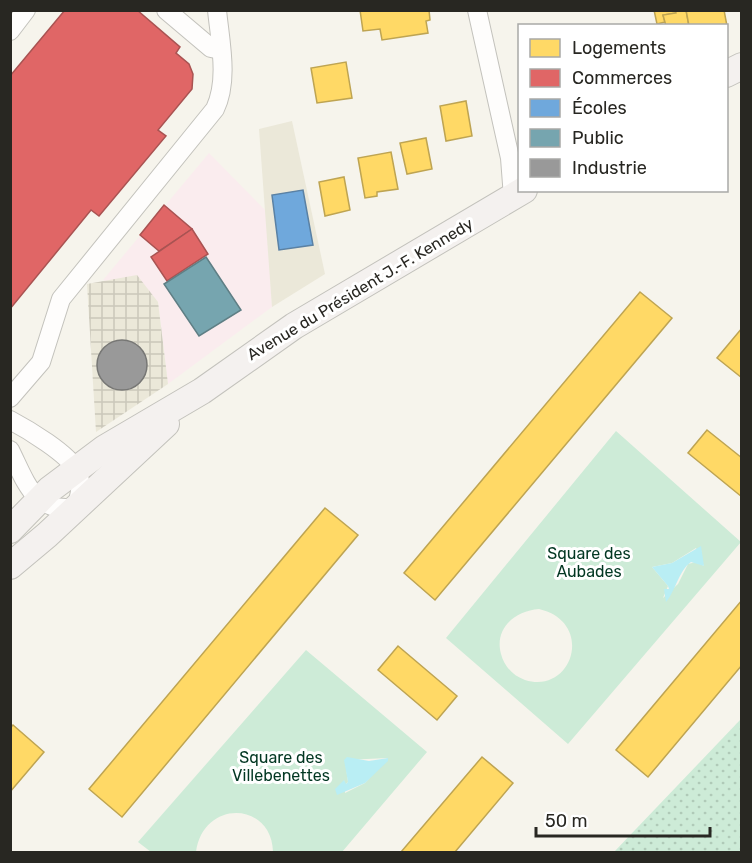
<svg xmlns="http://www.w3.org/2000/svg" width="752" height="863" font-family="Rubik,sans-serif">
	<style>
		.commercial { fill: #faecee }
		.industrial { fill: url(#industrial-grid) }
		.built { fill: #ebe8d9 }
		.park { fill: url(#park-dots) }
		.garden { fill: #cdebd7; fill-rule: evenodd }
		.water { fill: #b9eef4 }
		.homes { fill: #ffd966; stroke: #bea452; stroke-width: 1.5 }
		.shops { fill: #e06666; stroke: #a95352; stroke-width: 1.5 }
		.schools { fill: #6fa8dc; stroke: #5a81a4; stroke-width: 1.5 }
		.public { fill: #76a5af; stroke: #5f7f85; stroke-width: 1.5 }
		.industry { fill: #999; stroke: #777775; stroke-width: 1.5 }
		.lines { fill: none; stroke-linecap: round; stroke-linejoin: round }
		.minor-casing { stroke: #c3c2bc; stroke-width: 20 }
		.secondary-casing { stroke: #c3c2bc; stroke-width: 28 }
		.minor { stroke: #fefdfc; stroke-width: 18 }
		.secondary { stroke: #f4f1ef; stroke-width: 26 }
		.labels { text-anchor: middle; dominant-baseline: central; stroke-width: 6; stroke-linejoin: round; paint-order: stroke }
		.street-label { font-size: 16px; fill: #282722; stroke: #fff }
		.park-label { font-size: 16px; fill: #023722; stroke: #fff }
	</style>
	<defs>
		<pattern id="industrial-grid" width="8" height="8" patternUnits="userSpaceOnUse" patternTransform="scale(1.5)"><rect width="8" height="8" fill="#ebe8d9"/><path d="M0 4h8M4 0v8" fill="none" stroke="#cac7ba"/></pattern>
		<pattern id="park-dots" width="8" height="8" patternUnits="userSpaceOnUse" patternTransform="scale(1.5)"><rect width="8" height="8" fill="#cdebd7"/><path d="M2 2h.1M6 6h.1" fill="none" stroke="#b0cab8" stroke-width="1.8" stroke-linecap="round"/></pattern>
	</defs>
	<rect width="100%" height="100%" fill="#f6f4ec"/>
	<path class="commercial" d="M 209,153 L 266,211 L 272,307 L 168,384 L 158,301 L 103,280 Z"/>
	<path class="industrial" d="M 137,275 L 158,302 L 168,384 L 96,432 L 87,284 Z"/>
	<path class="built" d="M 292,121 L 325,274 L 272,307 L 259,129 Z"/>
	<path class="park" d="M 741,719 L 741,852 L 614,852 Z"/>
	<g class="garden">
		<path d="M 616,431 L 741,542 L 568,744 L 446,638 ZM 696,548 L 704,566 L 696,562 L 688,564 L 678,584 L 663,598 L 668,586 L 652,567 L 672,563 ZM 539,609 C 595,622 573,695 525,680 C 513,676 504,666 501,654 C 494,628 515,611 539,609 Z"/>
		<path d="M 306,650 L 427,752 L 342,852 L 273,852 C 272,801 203,799 196,852 L 151,852 L 138,842 ZM 388,758 L 365,783 L 345,793 L 344,780 L 345,785 L 348,782 L 345,760 Z"/>
	</g>
	<g class="water">
		<path d="M 701,546 L 704,566 L 691,562 C 679,570 676,590 666,602 L 664,589 L 669,589 L 668,586 L 652,567 L 672,563 Z"/>
		<path d="M 347,757 L 369,761 L 388,758 L 388,761 L 365,783 L 337,795 L 335,789 L 344,780 L 346,784 L 348,782 L 344,760 Z"/>
	</g>
	<g class="homes">
		<path d="M 360,10 L 429,10 L 430,20 L 426,21 L 428,33 L 382,40 L 380,29 L 363,31 Z"/>
		<path d="M 654,10 L 675,10 L 676,13 L 663,15 L 665,22 L 657,24 Z"/>
		<path d="M 675,10 L 686,10 L 689,26 L 666,26 L 663,15 L 676,13 Z"/>
		<path d="M 686,10 L 724,10 L 727,26 L 689,26 Z"/>
		<path d="M 346,62 L 352,98 L 317,103 L 311,68 Z"/>
		<path d="M 466,101 L 472,136 L 446,141 L 440,106 Z"/>
		<path d="M 426,138 L 432,169 L 407,174 L 400,143 Z"/>
		<path d="M 391,152 L 398,189 L 377,192 L 377,196 L 365,198 L 358,158 Z"/>
		<path d="M 344,177 L 350,210 L 325,216 L 319,182 Z"/>
		<path d="M 640,292 L 672,318 L 435,600 L 404,573 Z"/>
		<path d="M 742,328 L 742,378 L 717,358 Z"/>
		<path d="M 707,430 L 742,458 L 742,497 L 688,453 Z"/>
		<path d="M 325,508 L 358,535 L 122,817 L 89,789 Z"/>
		<path d="M 742,600 L 742,665 L 648,777 L 616,750 Z"/>
		<path d="M 398,646 L 457,696 L 437,720 L 378,670 Z"/>
		<path d="M 13,725 L 44,752 L 10,792 L 10,728 Z"/>
		<path d="M 482,757 L 513,783 L 455,852 L 401,852 Z"/>
	</g>
	<g class="shops">
		<path d="M 65,10 L 137,10 L 180,47 L 176,53 L 189,64 L 193,74 L 192,89 L 158,130 L 166,136 L 99,216 L 91,210 L 10,309 L 10,76 Z"/>
		<path d="M 164,205 L 192,229 L 159,251 L 140,235 Z"/>
		<path d="M 192,229 L 208,254 L 167,281 L 151,257 Z"/>
	</g>
	<path class="schools" d="M 303,190 L 313,245 L 279,250 L 272,195 Z"/>
	<path class="public" d="M 206,257 L 241,310 L 199,336 L 164,284 Z"/>
	<circle class="industry" cx="122" cy="365" r="25"/>
	<g class="lines">
		<g class="minor-casing">
			<g id="minor">
				<path d="M 166,10 L 211,48 L 221,50"/>
				<path d="M 477,10 L 510,158 L 513,197"/>
				<path d="M 10,31 L 26,10"/>
				<path d="M 10,398 L 41,362 L 61,299 L 215,109 C 229,80 220,41 217,10"/>
				<path d="M 10,420 C 27,429 69,454 77,471 C 83,484 80,495 76,507 C 34,514 26,482 10,450"/>
			</g>
		</g>
		<g class="secondary-casing">
			<g id="secondary">
				<path d="M 726,74 L 742,66"/>
				<path d="M 10,530 L 49,490 L 105,448 L 202,391 L 294,326 L 524,190"/>
				<path d="M 10,566 L 47,535 L 166,424"/>
			</g>
		</g>
		<use href="#minor" class="minor"/>
		<use href="#secondary" class="secondary"/>
	</g>
	<g class="labels">
		<g class="street-label">
			<text transform="translate(360 289) rotate(-31)">Avenue du Président J.-F. Kennedy</text>
		</g>
		<g class="park-label">
			<text x="589" y="553">Square des<tspan x="589" dy="18">Aubades</tspan></text>
			<text x="281" y="757">Square des<tspan x="281" dy="18">Villebenettes</tspan></text>
		</g>
	</g>
	<rect width="752" height="863" fill="none" stroke="#282722" stroke-width="24"/>
	<rect x="518" y="24" width="210" height="168" fill="#ffffff" stroke="#a9a9a7" stroke-width="1.5"/>
	<rect x="530" y="39" width="30" height="18" fill="#ffd966" stroke="#a9a9a7" stroke-width="1.5"/>
	<text x="572" y="54" font-size="18" fill="#282722">Logements</text>
	<rect x="530" y="69" width="30" height="18" fill="#e06666" stroke="#a9a9a7" stroke-width="1.5"/>
	<text x="572" y="84" font-size="18" fill="#282722">Commerces</text>
	<rect x="530" y="99" width="30" height="18" fill="#6fa8dc" stroke="#a9a9a7" stroke-width="1.5"/>
	<text x="572" y="114" font-size="18" fill="#282722">Écoles</text>
	<rect x="530" y="129" width="30" height="18" fill="#76a5af" stroke="#a9a9a7" stroke-width="1.5"/>
	<text x="572" y="144" font-size="18" fill="#282722">Public</text>
	<rect x="530" y="159" width="30" height="18" fill="#999999" stroke="#a9a9a7" stroke-width="1.5"/>
	<text x="572" y="174" font-size="18" fill="#282722">Industrie</text>
	<path d="M536 827v9h174v-9" fill="none" stroke="#282722" stroke-width="3"/>
	<text x="545" y="827" font-size="18" fill="#282722" stroke="#ffffff" stroke-width="4.5" paint-order="stroke">50 m</text>
</svg>
